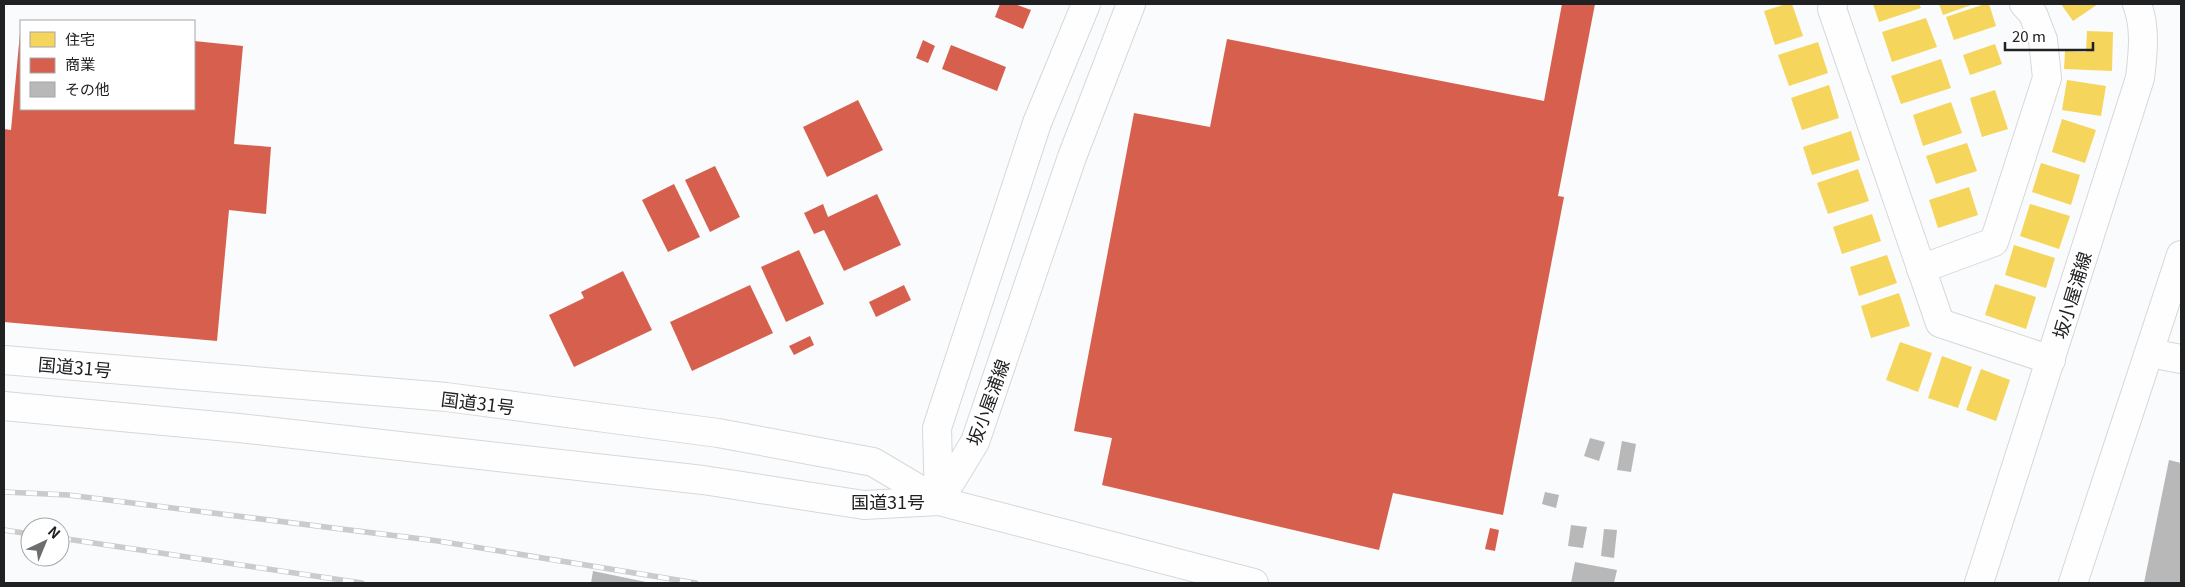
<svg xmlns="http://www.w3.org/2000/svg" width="2185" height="587" font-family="Georgia,'Noto Sans JP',serif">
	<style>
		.homes { fill: #f6d55c }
		.shops { fill: #d6604d }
		.building { fill: #b9b8b9 }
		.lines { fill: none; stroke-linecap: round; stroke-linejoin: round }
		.minor-casing { stroke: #d6d8d9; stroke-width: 30 }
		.tertiary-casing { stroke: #d6d8d9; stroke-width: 30 }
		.secondary-casing { stroke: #d6d8d9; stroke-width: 30 }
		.trunk-casing { stroke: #d6d8d9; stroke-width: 30 }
		.minor { stroke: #fefeff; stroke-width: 28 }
		.tertiary { stroke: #fefeff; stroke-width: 28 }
		.secondary { stroke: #fefeff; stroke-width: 28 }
		.trunk { stroke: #fefeff; stroke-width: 28 }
		.rail-casing { stroke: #cacbcb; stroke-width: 5.5 }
		.rail { stroke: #fff; stroke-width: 4; stroke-dasharray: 11; stroke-linecap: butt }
		.labels { text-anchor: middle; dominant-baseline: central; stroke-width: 5; stroke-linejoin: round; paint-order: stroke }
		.street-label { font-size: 18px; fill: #202123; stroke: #fff }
	</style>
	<rect width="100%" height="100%" fill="#f9fbfd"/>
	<g class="homes">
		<path d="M 1786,4 L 1792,4 L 1803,36 L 1775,45 L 1764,11 Z"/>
		<path d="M 1873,4 L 1919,4 L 1921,8 L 1879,22 Z"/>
		<path d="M 1939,4 L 1974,4 L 1943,15 Z"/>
		<path d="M 1985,4 L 1989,4 L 1996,26 L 1954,40 L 1946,17 Z"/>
		<path d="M 2061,4 L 2098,4 L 2073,21 Z"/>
		<path d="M 1926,18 L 1937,47 L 1892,62 L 1882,32 Z"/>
		<path d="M 2087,31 L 2113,32 L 2112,71 L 2064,69 L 2065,51 L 2086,52 Z"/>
		<path d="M 1818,42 L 1828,73 L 1789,86 L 1778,55 Z"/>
		<path d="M 1995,44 L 2002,64 L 1970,75 L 1963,55 Z"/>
		<path d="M 1941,59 L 1951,88 L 1901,104 L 1891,76 Z"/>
		<path d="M 2067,80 L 2106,86 L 2101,116 L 2062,110 Z"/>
		<path d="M 1829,85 L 1839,118 L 1802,130 L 1791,98 Z"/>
		<path d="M 1995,90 L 2008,129 L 1982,137 L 1970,98 Z"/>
		<path d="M 1951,102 L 1962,133 L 1923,146 L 1913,115 Z"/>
		<path d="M 2062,119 L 2096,130 L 2085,163 L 2052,152 Z"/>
		<path d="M 1851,131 L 1860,160 L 1812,175 L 1803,147 Z"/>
		<path d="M 1967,143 L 1977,171 L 1936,184 L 1926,156 Z"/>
		<path d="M 2041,163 L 2080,175 L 2071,205 L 2032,192 Z"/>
		<path d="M 1858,169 L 1869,201 L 1828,214 L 1817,183 Z"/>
		<path d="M 1969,187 L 1978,215 L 1938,228 L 1929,200 Z"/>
		<path d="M 2030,204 L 2070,216 L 2059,249 L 2020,236 Z"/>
		<path d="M 1872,214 L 1881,241 L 1842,254 L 1833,227 Z"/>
		<path d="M 2014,245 L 2055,258 L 2046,288 L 2005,275 Z"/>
		<path d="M 1887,255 L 1897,283 L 1859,296 L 1850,267 Z"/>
		<path d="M 1995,284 L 2036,297 L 2026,329 L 1985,315 Z"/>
		<path d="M 1899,293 L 1910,326 L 1871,338 L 1861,306 Z"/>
		<path d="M 1900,342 L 1932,353 L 1918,392 L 1886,380 Z"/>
		<path d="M 1942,356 L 1972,367 L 1958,408 L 1928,398 Z"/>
		<path d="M 1981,369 L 2010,380 L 1996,421 L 1966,410 Z"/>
	</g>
	<g class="shops">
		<path d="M 1000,4 L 1015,4 L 1031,10 L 1023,29 L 995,17 Z"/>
		<path d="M 1562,4 L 1595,4 L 1558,196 L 1564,197 L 1503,515 L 1393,493 L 1379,550 L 1102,485 L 1112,438 L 1074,431 L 1134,113 L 1210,127 L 1227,39 L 1544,101 Z"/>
		<path d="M 20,33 L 21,109 L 194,109 L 194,41 L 243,46 L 234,144 L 271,147 L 266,214 L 229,210 L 217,341 L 4,322 L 4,129 L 11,130 Z"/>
		<path d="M 923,40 L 935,46 L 928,63 L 916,58 Z"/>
		<path d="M 951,45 L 1006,67 L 997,91 L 942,69 Z"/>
		<path d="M 858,100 L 883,150 L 827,177 L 803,127 Z"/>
		<path d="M 715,166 L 740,217 L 710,232 L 685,180 Z"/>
		<path d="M 674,184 L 700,237 L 668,252 L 642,200 Z"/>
		<path d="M 877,194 L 901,245 L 844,271 L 824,230 L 814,234 L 804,213 L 823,204 L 828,217 Z"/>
		<path d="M 799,250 L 824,304 L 786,322 L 761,267 Z"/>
		<path d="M 623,271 L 652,330 L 574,367 L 549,315 L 584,298 L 581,292 Z"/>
		<path d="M 750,285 L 773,333 L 692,371 L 670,322 Z"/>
		<path d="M 904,285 L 911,300 L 876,317 L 869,302 Z"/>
		<path d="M 810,336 L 814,345 L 794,355 L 789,346 Z"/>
		<path d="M 1490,528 L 1499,530 L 1495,551 L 1485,549 Z"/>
	</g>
	<g class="building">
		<path d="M 1590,438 L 1605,442 L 1599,461 L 1584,456 Z"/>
		<path d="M 1622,441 L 1636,444 L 1631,472 L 1617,470 Z"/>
		<path d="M 2169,460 L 2181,463 L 2181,583 L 2144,583 Z"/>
		<path d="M 1545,492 L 1559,495 L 1556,508 L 1542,504 Z"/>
		<path d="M 1571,525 L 1587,527 L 1583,548 L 1568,546 Z"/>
		<path d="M 1604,529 L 1617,530 L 1614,558 L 1601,556 Z"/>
		<path d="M 1575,562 L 1617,570 L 1614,583 L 1571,583 Z"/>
		<path d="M 593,571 L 646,582 L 646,583 L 591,583 Z"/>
	</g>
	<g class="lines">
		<g class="minor-casing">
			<g id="minor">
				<path d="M 1833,4 L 1832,9 L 1940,323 L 2051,360"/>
				<path d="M 1921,269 L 1994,242 L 2047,78 L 2043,40 L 2033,14 L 2024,4"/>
			</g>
		</g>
		<g class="tertiary-casing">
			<path id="tertiary" d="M 2150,353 L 2181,359"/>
		</g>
		<g class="secondary-casing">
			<g id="secondary">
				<path d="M 939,501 L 975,442 L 1072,157 L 1131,4"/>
				<path d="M 939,501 L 937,428 L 1037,123 L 1086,4"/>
				<path d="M 1979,583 L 2140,78 C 2143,53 2146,28 2137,4"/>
				<path d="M 2073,583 L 2181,255"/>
			</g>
		</g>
		<g class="trunk-casing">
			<g id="trunk">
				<path d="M 4,360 L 446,397 L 718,433 L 873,462 L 939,501 L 1254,583"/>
				<path d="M 4,406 L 239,428 L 703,480 L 864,505 L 939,501"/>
			</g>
		</g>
		<use href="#minor" class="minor"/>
		<use href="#tertiary" class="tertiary"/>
		<use href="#secondary" class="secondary"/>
		<use href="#trunk" class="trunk"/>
		<g class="rail-casing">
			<g id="rail">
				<path d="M 4,492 L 68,495 L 438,541 L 696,583"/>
				<path d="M 4,530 L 30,534"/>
				<path d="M 60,538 L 362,583"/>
			</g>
		</g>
		<use href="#rail" class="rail"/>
	</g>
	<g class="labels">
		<g class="street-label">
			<text transform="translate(2071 295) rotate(-73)">坂小屋浦線</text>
			<text transform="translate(75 366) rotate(5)">国道31号</text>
			<text transform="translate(478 402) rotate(7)">国道31号</text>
			<text transform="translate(987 402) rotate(-70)">坂小屋浦線</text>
			<text x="888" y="501">国道31号</text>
		</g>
	</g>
	<rect width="2185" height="587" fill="none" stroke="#202123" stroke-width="10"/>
	<rect x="20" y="20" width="175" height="90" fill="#ffffff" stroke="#a6a6a7"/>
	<rect x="30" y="32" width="25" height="15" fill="#f6d55c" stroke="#a6a6a7"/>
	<text x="65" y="45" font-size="15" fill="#202123">住宅</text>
	<rect x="30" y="58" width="25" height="15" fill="#d6604d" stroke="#a6a6a7"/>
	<text x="65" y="70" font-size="15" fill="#202123">商業</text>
	<rect x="30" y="82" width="25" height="15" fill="#b9b8b9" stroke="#a6a6a7"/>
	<text x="65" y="95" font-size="15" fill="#202123">その他</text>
	<g transform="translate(45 542) rotate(44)"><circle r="24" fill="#ffffff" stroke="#a6a6a7"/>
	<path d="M0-4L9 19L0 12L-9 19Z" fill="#6c6d6f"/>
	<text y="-8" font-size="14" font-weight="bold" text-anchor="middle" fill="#202123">N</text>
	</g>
	<path d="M2005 42v8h88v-8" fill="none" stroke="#202123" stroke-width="2.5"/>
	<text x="2012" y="42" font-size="15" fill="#202123" stroke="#ffffff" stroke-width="4" paint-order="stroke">20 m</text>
</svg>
